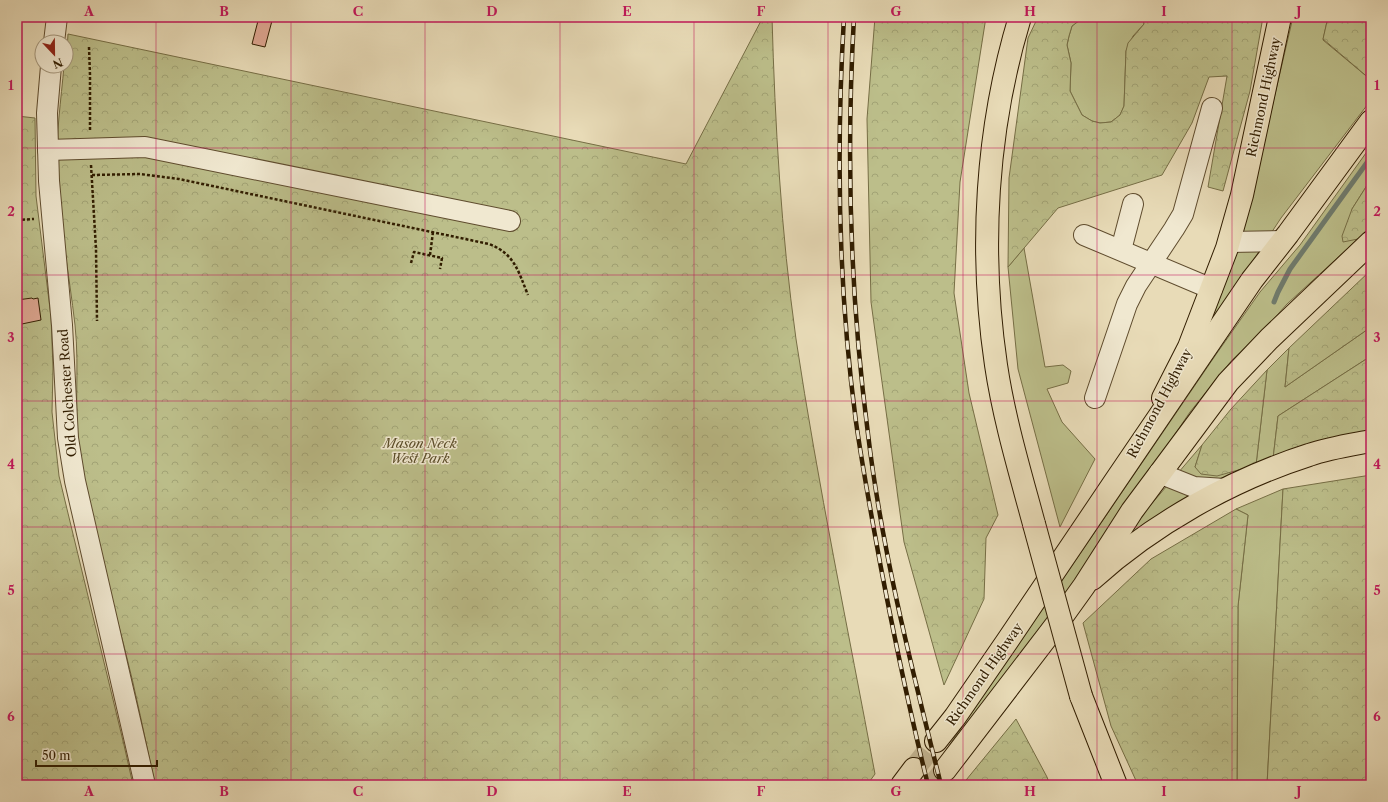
<svg xmlns="http://www.w3.org/2000/svg" width="1388" height="802" font-family="'Libre Caslon Text',serif">
	<style>
		.green { fill: #bcbe8a; stroke: #766e45 }
		.forest { fill: url(#forest-crowns); stroke: #766e45 }
		.lines { fill: none; stroke-linecap: round; stroke-linejoin: round }
		.stream { stroke: #6f7b6d; stroke-width: 5 }
		.building { fill: #e2aa96; stroke: #311d00 }
		.highway-tunnel { stroke: #c3b592; stroke-width: 22; stroke-dasharray: 22 11; stroke-linecap: butt }
		.minor-casing { stroke: #5f4c2e; stroke-width: 22 }
		.major-casing { stroke: #311d00; stroke-width: 24 }
		.highway-casing { stroke: #311d00; stroke-width: 24 }
		.path { stroke: #311d00; stroke-width: 2.5; stroke-dasharray: 3 2; stroke-linecap: butt }
		.minor { stroke: #f0e8d0; stroke-width: 20 }
		.major { stroke: #e8dbb7; stroke-width: 22 }
		.highway { stroke: #e8dbb7; stroke-width: 22 }
		.rail-casing { stroke: #311d00; stroke-width: 4.5 }
		.rail { stroke: #f0e8d0; stroke-width: 3; stroke-dasharray: 9; stroke-linecap: butt }
		.highway-bridge-casing { stroke: #311d00; stroke-width: 24; stroke-linecap: butt }
		.highway-bridge { stroke: #e8dbb7; stroke-width: 22 }
		.grid { fill: none; stroke: #c2185b; stroke-width: 1; stroke-opacity: 0.55 }
		.labels { text-anchor: middle; dominant-baseline: central; stroke-width: 3; stroke-linejoin: round; paint-order: stroke }
		.street-label { font-size: 13px; fill: #311d00; stroke: #f0e8d0 }
		.park-label { font-size: 13px; font-style: italic; fill: #5b4d29; stroke: #f0e8d0 }
		.neatline { fill: none; stroke: #c2185b; stroke-width: 1.5 }
		.grid-label { font-size: 13px; text-anchor: middle; font-weight: bold; fill: #c2185b }
	</style>
	<defs>
		<pattern id="forest-crowns" width="20" height="18" patternUnits="userSpaceOnUse"><rect width="20" height="18" fill="#bcbe8a"/><path d="M2 6a3 3 0 1 1 6 0M12 15a3 3 0 1 1 6 0" fill="none" stroke="#a2a375"/></pattern>
	</defs>
	<rect width="100%" height="100%" fill="#e8dbb7"/>
	<filter id="stains"><feTurbulence type="fractalNoise" baseFrequency=".005" numOctaves="4"/><feColorMatrix values="0 0 0 0 .2 0 0 0 0 .09 0 0 0 0 .02 0 0 0 .5 -.17"/></filter>
	<radialGradient id="worn" r=".72"><stop offset=".6" stop-color="#630" stop-opacity="0"/><stop offset="1" stop-color="#630" stop-opacity=".3"/></radialGradient>
	<g class="green">
		<path d="M 1084,17 L 1143,17 L 1144,24 L 1133,36 L 1126,51 L 1124,106 L 1120,115 L 1111,122 L 1100,123 L 1092,121 L 1082,115 L 1070,91 L 1071,63 L 1067,45 L 1069,36 L 1072,26 Z"/>
		<path d="M 1293,17 L 1328,17 L 1323,40 L 1371,80 L 1371,100 L 1281,218 L 1194,350 L 1255,180 Z"/>
		<path d="M 1371,146 L 1371,179 L 1352,209 L 1358,239 L 1287,304 L 1263,331 L 1232,360 L 1190,412 L 1037,637 L 942,756 L 1217,353 L 1260,292 L 1300,245 Z"/>
		<path d="M 1024,248 L 1045,367 L 1063,365 L 1071,371 L 1068,383 L 1047,389 L 1062,422 L 1095,459 L 1060,527 L 1018,369 L 1008,267 Z"/>
		<path d="M 1371,327 L 1371,356 L 1278,416 L 1273,459 L 1121,545 L 1148,508 L 1202,445 L 1195,467 L 1256,465 L 1267,370 L 1289,348 L 1285,387 Z"/>
		<path d="M 1283,489 L 1267,785 L 1237,785 L 1238,606 L 1248,515 L 1236,509 Z"/>
	</g>
	<g class="forest">
		<path d="M 763,17 L 772,17 C 775,124 781,232 796,339 C 818,485 848,629 875,774 L 867,785 L 155,785 C 145,739 136,692 124,646 C 108,584 90,523 80,460 C 73,415 80,370 75,325 C 69,273 59,221 57,168 C 56,134 61,100 64,66 L 66,66 L 68,34 L 686,164 Z"/>
		<path d="M 875,17 L 986,17 L 960,182 L 954,293 L 969,393 L 998,515 L 986,538 L 984,599 L 944,685 L 904,542 L 871,302 L 867,119 Z"/>
		<path d="M 1038,17 L 1084,17 L 1072,26 L 1069,36 L 1067,45 L 1071,63 L 1070,91 L 1082,115 L 1092,121 L 1100,123 L 1111,122 L 1120,115 L 1124,106 L 1126,51 L 1128,43 L 1144,24 L 1143,17 L 1263,17 L 1250,91 L 1223,191 L 1208,187 L 1227,76 L 1209,77 L 1192,123 L 1162,175 L 1058,208 L 1008,267 L 1009,178 L 1028,38 Z"/>
		<path d="M 1328,17 L 1371,17 L 1371,80 L 1323,39 Z"/>
		<path d="M 17,116 L 35,118 L 36,196 L 51,317 L 53,368 L 52,412 L 59,476 L 124,745 L 133,785 L 17,785 Z"/>
		<path d="M 1371,179 L 1371,227 L 1358,239 L 1343,242 L 1342,236 L 1352,209 Z"/>
		<path d="M 1371,270 L 1371,327 L 1285,387 L 1289,348 Z"/>
		<path d="M 1371,356 L 1371,430 L 1322,442 L 1273,459 L 1278,416 Z"/>
		<path d="M 1267,370 L 1256,465 L 1217,476 L 1201,474 L 1195,467 L 1202,445 L 1231,409 Z"/>
		<path d="M 1371,475 L 1371,785 L 1267,785 L 1283,489 Z"/>
		<path d="M 1236,509 L 1248,515 L 1238,606 L 1237,785 L 1138,785 L 1111,726 L 1083,623 L 1151,559 Z"/>
		<path d="M 1016,719 L 1047,777 L 1050,785 L 962,785 Z"/>
	</g>
	<g class="lines">
		<path class="stream" d="M 1274,302 L 1278,292 L 1290,269 L 1371,157"/>
	</g>
	<g class="building">
		<path d="M 259,17 L 273,17 L 265,47 L 252,44 Z"/>
		<path d="M 32,298 L 33,299 L 38,298 L 41,320 L 17,325 L 17,300 Z"/>
	</g>
	<g class="lines">
		<g class="highway-tunnel">
			<path d="M 914,769 L 936,741"/>
			<path d="M 933,785 L 945,770"/>
		</g>
		<g class="minor-casing">
			<g id="minor">
				<path d="M 54,42 L 57,17"/>
				<path d="M 51,66 L 47,113 L 49,181 L 62,325 L 68,438 L 75,481 L 145,785"/>
				<path d="M 48,150 L 145,147 L 510,221"/>
				<path d="M 1084,235 L 1212,289"/>
				<path d="M 1229,242 L 1283,241"/>
				<path d="M 1121,250 L 1133,204"/>
				<path d="M 1095,398 L 1127,304 L 1136,286 L 1174,229 L 1183,214 L 1212,108"/>
				<path d="M 1159,473 L 1194,487 L 1225,489"/>
			</g>
		</g>
		<g class="major-casing">
			<g id="major">
				<path d="M 1163,398 L 1189,347 L 1227,248 L 1242,195 L 1280,17"/>
				<path d="M 1092,579 C 1153,524 1231,480 1309,455 C 1329,448 1350,445 1371,441"/>
			</g>
		</g>
		<g class="highway-casing">
			<g id="highway">
				<path d="M 1020,17 C 986,129 979,250 996,365 C 1004,419 1020,472 1034,524"/>
				<path d="M 1081,696 L 1116,785"/>
				<path d="M 936,741 L 955,717 L 1008,640 L 1114,483 L 1252,280 L 1288,234 L 1371,121"/>
				<path d="M 945,770 L 1056,625 L 1084,586 L 1132,511 L 1228,382 L 1269,339 L 1371,242"/>
				<path d="M 902,785 L 914,769"/>
			</g>
		</g>
		<g class="path">
			<path d="M 89,47 L 90,75 L 90,132"/>
			<path d="M 91,165 L 96,249 L 97,321"/>
			<path d="M 92,175 L 140,174 L 179,179 L 489,244 C 515,254 518,271 528,295"/>
			<path d="M 17,220 L 34,219"/>
			<path d="M 430,255 L 433,232"/>
			<path d="M 411,263 L 414,252 L 442,258 L 440,269"/>
		</g>
		<use href="#minor" class="minor"/>
		<use href="#major" class="major"/>
		<use href="#highway" class="highway"/>
		<g class="rail-casing">
			<g id="rail">
				<path d="M 844,17 C 836,152 838,287 856,422 C 863,471 872,519 881,568 C 895,641 910,713 928,785"/>
				<path d="M 854,17 C 846,156 850,295 868,434 C 882,552 912,669 941,785"/>
			</g>
		</g>
		<use href="#rail" class="rail"/>
		<g class="highway-bridge-casing">
			<path id="highway-bridge" d="M 1034,524 L 1081,696"/>
		</g>
		<use href="#highway-bridge" class="highway-bridge"/>
	</g>
	<path class="grid" d="M 156,17 L 156,785M 291,17 L 291,785M 425,17 L 425,785M 560,17 L 560,785M 694,17 L 694,785M 828,17 L 828,785M 963,17 L 963,785M 1097,17 L 1097,785M 1232,17 L 1232,785M 17,148 L 1371,148M 17,275 L 1371,275M 17,401 L 1371,401M 17,527 L 1371,527M 17,654 L 1371,654"/>
	<g class="labels">
		<g class="street-label">
			<text transform="translate(1263 97) rotate(-78)">Richmond Highway</text>
			<text transform="translate(67 393) rotate(-94)">Old Colchester Road</text>
			<text transform="translate(1159 403) rotate(-62)">Richmond Highway</text>
			<text transform="translate(984 674) rotate(-55)">Richmond Highway</text>
		</g>
		<g class="park-label">
			<text x="420" y="443">Mason Neck<tspan x="420" dy="15">West Park</tspan></text>
		</g>
	</g>
	<rect width="1388" height="802" fill="none" stroke="#e8dbb7" stroke-width="44"/>
	<g transform="translate(54 54) rotate(158)"><circle r="19" fill="#f0e8d0" stroke="#a4977d"/>
	<path d="M0-3L7 15L0 10L-7 15Z" fill="#8f2418"/>
	<text y="-6" font-size="11" font-weight="bold" text-anchor="middle" fill="#311d00">N</text>
	</g>
	<path d="M36 760v6h121v-6" fill="none" stroke="#311d00" stroke-width="2"/>
	<text x="42" y="760" font-size="12" fill="#311d00" stroke="#f0e8d0" stroke-width="3" paint-order="stroke">50 m</text>
	<rect x="22" y="22" width="1344" height="758" class="neatline"/>
	<g class="grid-label">
		<text x="89" y="16">A</text>
		<text x="224" y="16">B</text>
		<text x="358" y="16">C</text>
		<text x="492" y="16">D</text>
		<text x="627" y="16">E</text>
		<text x="761" y="16">F</text>
		<text x="896" y="16">G</text>
		<text x="1030" y="16">H</text>
		<text x="1164" y="16">I</text>
		<text x="1299" y="16">J</text>
		<text x="11" y="90">1</text>
		<text x="1377" y="90">1</text>
		<text x="11" y="216">2</text>
		<text x="1377" y="216">2</text>
		<text x="11" y="342">3</text>
		<text x="1377" y="342">3</text>
		<text x="11" y="469">4</text>
		<text x="1377" y="469">4</text>
		<text x="11" y="595">5</text>
		<text x="1377" y="595">5</text>
		<text x="11" y="721">6</text>
		<text x="1377" y="721">6</text>
		<text x="89" y="796">A</text>
		<text x="224" y="796">B</text>
		<text x="358" y="796">C</text>
		<text x="492" y="796">D</text>
		<text x="627" y="796">E</text>
		<text x="761" y="796">F</text>
		<text x="896" y="796">G</text>
		<text x="1030" y="796">H</text>
		<text x="1164" y="796">I</text>
		<text x="1299" y="796">J</text>
	</g>
	<rect width="100%" height="100%" filter="url(#stains)"/>
	<rect width="100%" height="100%" fill="url(#worn)"/>
</svg>
